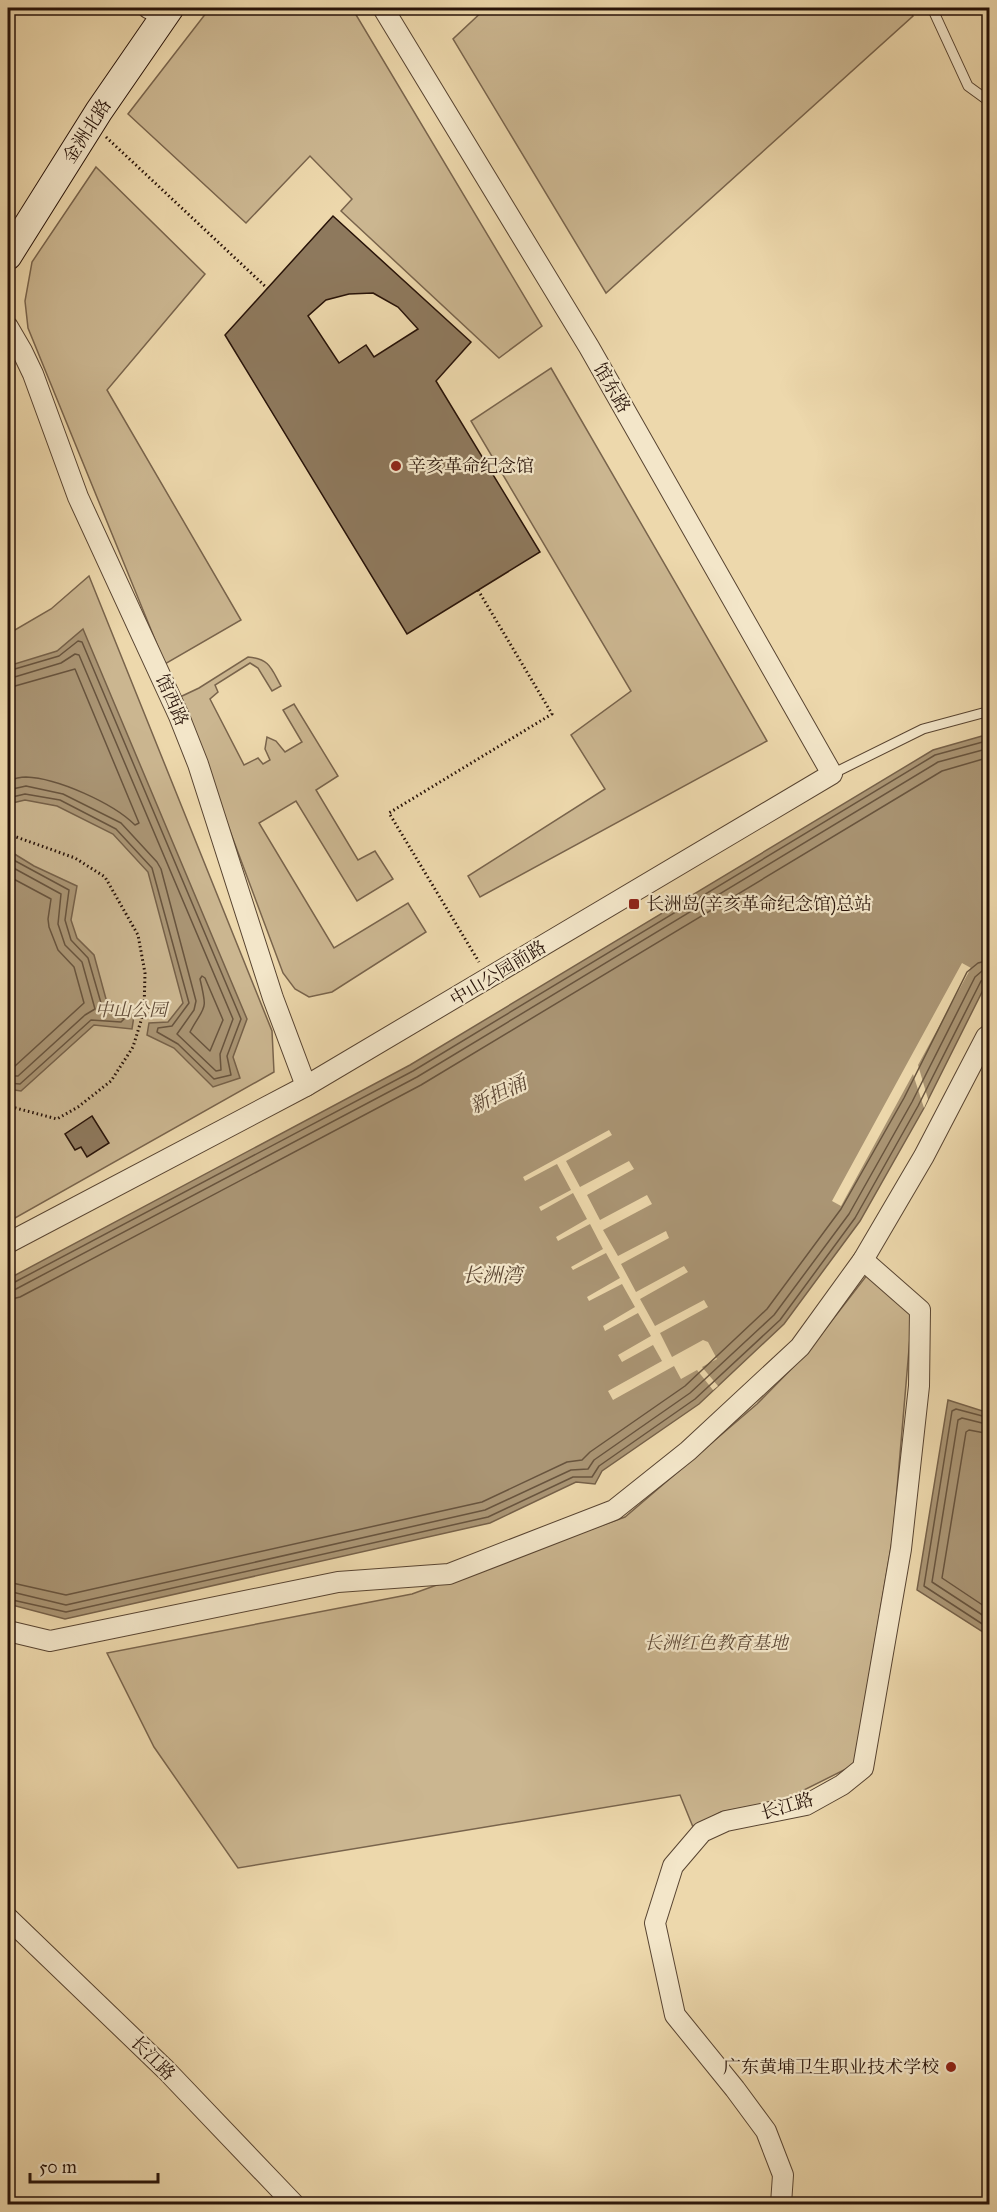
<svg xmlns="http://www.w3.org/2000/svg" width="997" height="2212" font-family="'IM FELL Great Primer','Noto Serif SC',serif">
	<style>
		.green { fill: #cbb690; stroke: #79644c; stroke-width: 1.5 }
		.water { fill: #aa9574; stroke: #766149; stroke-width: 1.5 }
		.pier { fill: #edd8ac }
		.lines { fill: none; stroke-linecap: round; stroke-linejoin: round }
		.shore { stroke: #68543e; stroke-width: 1.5 }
		.building { fill: #8e795d; stroke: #271208; stroke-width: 1.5; fill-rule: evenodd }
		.service-casing { stroke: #584431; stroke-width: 11 }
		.minor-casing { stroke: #584431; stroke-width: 22 }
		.secondary-casing { stroke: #271208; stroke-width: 29 }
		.path { stroke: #271208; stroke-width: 3; stroke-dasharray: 1.5 3; stroke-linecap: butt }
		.service { stroke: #f3e6c9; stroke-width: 9 }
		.minor { stroke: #f3e6c9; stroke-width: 20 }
		.secondary { stroke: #f3e6c9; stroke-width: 27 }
		.poi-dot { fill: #8f2418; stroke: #f3e6c9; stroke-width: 2 }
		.labels { text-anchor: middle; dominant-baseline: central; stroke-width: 4.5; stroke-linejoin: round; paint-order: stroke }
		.street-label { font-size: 18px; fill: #271208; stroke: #f3e6c9 }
		.poi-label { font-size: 18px; fill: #271208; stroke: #f3e6c9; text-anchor: start }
		.park-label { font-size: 18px; font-style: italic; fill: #604b38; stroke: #f3e6c9 }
		.water-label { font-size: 20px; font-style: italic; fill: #5b4633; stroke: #f3e6c9 }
	</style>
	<rect width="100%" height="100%" fill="#edd8ac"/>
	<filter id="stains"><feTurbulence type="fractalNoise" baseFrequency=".00333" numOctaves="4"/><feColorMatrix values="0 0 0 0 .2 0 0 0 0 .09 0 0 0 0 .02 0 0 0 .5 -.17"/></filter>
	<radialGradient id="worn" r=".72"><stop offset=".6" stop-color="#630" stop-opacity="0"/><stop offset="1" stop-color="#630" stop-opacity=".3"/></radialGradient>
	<g class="green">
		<path d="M 210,8 L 352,8 L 542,326 L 499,358 L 341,211 L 352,199 L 310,156 L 246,223 L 128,114 Z"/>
		<path d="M 486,8 L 909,8 L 913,16 L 606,293 L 453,39 Z"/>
		<path d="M 96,167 L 205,274 L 107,390 L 241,620 L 165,664 L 28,328 L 25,301 L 32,262 Z"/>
		<path d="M 551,368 L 767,741 L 480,897 L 468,876 L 605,789 L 571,735 L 631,691 L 471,421 Z"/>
		<path d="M 89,576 L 272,1031 L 274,1072 L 8,1222 L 8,634 L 51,609 Z"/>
		<path d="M 248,657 C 270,659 271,668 281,686 L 272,691 L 258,668 L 250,663 L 215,685 L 218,692 L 210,699 L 244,765 L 258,758 L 263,764 L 270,760 L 265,749 L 267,737 L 276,741 L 285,752 L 302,742 L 283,710 L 294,704 L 338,776 L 316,790 L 358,860 L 375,851 L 393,879 L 357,901 L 296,801 L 259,823 L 334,948 L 408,903 L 426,932 L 332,992 L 309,997 L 295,989 L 283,973 L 180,697 L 199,688 Z"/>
		<path d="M 867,1275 L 912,1314 L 893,1536 L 854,1765 L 784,1800 L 721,1812 L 693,1827 L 680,1795 L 238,1868 L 154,1747 L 107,1653 L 412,1594 L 625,1517 L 757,1404 L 806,1354 Z"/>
	</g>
	<g class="water">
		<path d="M 83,629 L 247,1019 L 233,1057 L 240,1078 L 213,1087 L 174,1048 L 147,1035 L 149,1023 L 168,1022 L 183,1003 L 148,872 L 113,834 L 57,806 L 25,800 L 8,804 L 8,666 L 57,651 Z"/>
		<path d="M 989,734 L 989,978 L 924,1108 L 860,1221 L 784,1324 L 699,1404 L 602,1471 L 595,1484 L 576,1482 L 490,1523 L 65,1619 L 8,1604 L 8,1279 L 410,1065 L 933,750 Z"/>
		<path d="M 8,850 L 34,866 L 77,886 L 71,920 L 77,938 L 94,955 L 106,999 L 134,1016 L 132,1029 L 94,1025 L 21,1091 L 8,1089 Z"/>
		<path d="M 948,1400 L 989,1413 L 989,1636 L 917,1590 Z"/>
	</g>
	<g class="pier">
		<path d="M 962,963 L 971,968 L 918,1065 L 928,1099 L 924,1108 L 913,1074 L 841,1206 L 832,1201 Z"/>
		<path d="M 609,1130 L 612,1135 L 566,1161 L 580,1187 L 629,1161 L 634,1169 L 587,1195 L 600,1220 L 647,1195 L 652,1204 L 603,1230 L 618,1256 L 666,1231 L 669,1238 L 621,1264 L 636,1292 L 684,1266 L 688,1272 L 640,1299 L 655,1326 L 704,1300 L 708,1307 L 660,1333 L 672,1357 L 703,1340 L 708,1342 L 717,1359 L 702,1367 L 718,1386 L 713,1390 L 697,1370 L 681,1379 L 674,1366 L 613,1400 L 608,1391 L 662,1361 L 653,1345 L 622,1362 L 618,1355 L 651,1336 L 638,1313 L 605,1331 L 603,1326 L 635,1307 L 622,1284 L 589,1301 L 587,1297 L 620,1278 L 606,1253 L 573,1270 L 571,1267 L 603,1249 L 590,1224 L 558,1241 L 556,1237 L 587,1219 L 573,1193 L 541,1211 L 539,1207 L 571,1190 L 557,1164 L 525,1181 L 523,1177 Z"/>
	</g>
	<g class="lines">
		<g class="shore">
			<path d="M 8,671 L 59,656 L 78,641 L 82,642 L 241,1019 L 227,1056 L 231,1075 L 214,1079 L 178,1044 L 157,1032 L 158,1028 L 172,1026 L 189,1003 L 152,868 L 116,829 L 60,800 L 25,794 L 8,798"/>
			<path d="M 8,679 L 61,663 L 75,654 L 79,655 L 233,1019 L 220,1054 L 221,1070 L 216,1071 L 177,1034 L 194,1010 L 196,1001 L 161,869 L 157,862 L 121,823 L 63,794 L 26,786 L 8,790"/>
			<path d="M 8,688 L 75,669 L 139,823 L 135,825 C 113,803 57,778 26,777 C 20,777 13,779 8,781"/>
			<path d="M 8,857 L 69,890 L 65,920 L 71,940 L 88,958 L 101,1003 L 124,1019 L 121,1022 L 91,1020 L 20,1084 L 8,1083"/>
			<path d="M 8,865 L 61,894 L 58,924 L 65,945 L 82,962 L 95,1009 L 85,1015 L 18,1076 L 8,1076"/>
			<path d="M 8,876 L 51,899 L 48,919 L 49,927 L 58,950 L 74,967 L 84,1003 L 15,1066 L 8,1067"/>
			<path d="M 202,976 L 205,978 L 223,1020 L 210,1051 L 190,1032 C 205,1004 208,1013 200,979 Z"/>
			<path d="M 8,1283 L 13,1283 L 413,1071 L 935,755 L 990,740"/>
			<path d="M 8,1291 L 16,1289 L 417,1077 L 938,762 L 990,748"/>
			<path d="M 8,1300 L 20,1297 L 421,1085 L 942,771 L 990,757"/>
			<path d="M 990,1418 L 956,1409 L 952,1411 L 924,1586 L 990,1629"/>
			<path d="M 990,1425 L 962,1418 L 958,1420 L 932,1582 L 990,1620"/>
			<path d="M 990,1434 L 969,1430 L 966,1432 L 942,1578 L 990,1610"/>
			<path d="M 8,1582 L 66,1595 L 482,1502 L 567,1462 L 582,1460 L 590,1452 L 685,1386 L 767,1309 L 841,1209 L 904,1098 L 967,972 L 978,963 L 990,960"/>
			<path d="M 8,1591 L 66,1605 L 485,1510 L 571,1470 L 588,1469 L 594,1460 L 690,1393 L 774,1315 L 849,1214 L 912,1102 L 975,977 L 982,971 L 990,969"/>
			<path d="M 8,1599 L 66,1612 L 488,1517 L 573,1477 L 592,1477 L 599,1466 L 695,1399 L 780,1320 L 855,1218 L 918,1106 L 981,981 L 990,977"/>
		</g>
	</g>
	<g class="building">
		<path d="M 333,216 L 471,342 L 436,381 L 540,552 L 407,634 L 225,335 ZM 373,293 L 398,307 L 418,329 L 374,357 L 366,345 L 339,363 L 308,316 L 326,300 L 349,294 Z"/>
		<path d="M 92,1116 L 109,1143 L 87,1157 L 81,1147 L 75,1150 L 65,1134 Z"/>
	</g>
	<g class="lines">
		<g class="service-casing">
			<g id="service">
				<path d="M 932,8 L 968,86 L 990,102"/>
				<path d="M 832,774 L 923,729 L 990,711"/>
			</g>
		</g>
		<g class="minor-casing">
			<g id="minor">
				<path d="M 148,8 L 163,16"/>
				<path d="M 8,327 L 22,351 L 33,374 L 78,497 L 179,716 L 198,764 L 273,998 L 306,1086"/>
				<path d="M 8,1243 L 306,1086 L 832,774 L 589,347 L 383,8"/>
				<path d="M 8,1631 L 50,1641 L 338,1582 L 449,1574 L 614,1510 L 688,1451 L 800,1347 L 863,1260 L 924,1156 L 986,1037 L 990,1034"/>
				<path d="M 8,1918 L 166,2070 L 294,2204"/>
				<path d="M 781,2204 L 783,2175 L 766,2131 L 735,2089 L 675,2015 L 655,1923 L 673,1866 L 702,1832 L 726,1821 L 806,1805 L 842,1785 L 863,1768 L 901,1549 L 919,1386 L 920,1310 L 863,1260"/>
			</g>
		</g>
		<g class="secondary-casing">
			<path id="secondary" d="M 8,256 L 99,111 L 170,8"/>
		</g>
		<g class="path">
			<path d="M 106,137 L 267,288"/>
			<path d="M 478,590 L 552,714 L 389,813 L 479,962"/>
			<path d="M 8,834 L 75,858 L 105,877 L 138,935 L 145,973 L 144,1011 L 133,1047 L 111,1081 L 78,1107 L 57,1119 L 8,1106"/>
		</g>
		<use href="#service" class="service"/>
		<use href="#minor" class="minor"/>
		<use href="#secondary" class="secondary"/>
	</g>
	<g class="poi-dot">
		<circle cx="396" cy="466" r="6"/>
		<rect x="628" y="898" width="12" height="12" rx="3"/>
		<circle cx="951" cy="2067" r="6"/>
	</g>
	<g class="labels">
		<g class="street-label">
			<text transform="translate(87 131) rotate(-57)">金洲北路</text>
			<text transform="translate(612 388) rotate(60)">馆东路</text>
			<text transform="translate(172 700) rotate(66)">馆西路</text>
			<text transform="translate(498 973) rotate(-31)">中山公园前路</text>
			<text transform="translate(787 1806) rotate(-16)">长江路</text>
			<text transform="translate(153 2058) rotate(45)">长江路</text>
		</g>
		<g class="poi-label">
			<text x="408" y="466">辛亥革命纪念馆</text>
			<text x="646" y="904">长洲岛(辛亥革命纪念馆)总站</text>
			<text x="939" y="2067" text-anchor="end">广东黄埔卫生职业技术学校</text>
		</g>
		<g class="park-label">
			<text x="131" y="1010">中山公园</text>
			<text x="716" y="1643">长洲红色教育基地</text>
		</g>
		<g class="water-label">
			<text transform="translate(498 1094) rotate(-26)">新担涌</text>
			<text x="492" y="1275">长洲湾</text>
		</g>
	</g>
	<rect width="997" height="2212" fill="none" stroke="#edd8ac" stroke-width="30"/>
	<rect x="9" y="9" width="979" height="2194" fill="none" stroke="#271208" stroke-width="3"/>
	<rect x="15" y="15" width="967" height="2182" fill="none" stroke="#271208" stroke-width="1.5"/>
	<path d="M30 2173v9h128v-9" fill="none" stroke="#271208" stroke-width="3"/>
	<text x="39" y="2173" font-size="18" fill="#271208" stroke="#f3e6c9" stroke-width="4.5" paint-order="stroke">50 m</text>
	<rect width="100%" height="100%" filter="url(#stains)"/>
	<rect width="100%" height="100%" fill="url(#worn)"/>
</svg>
